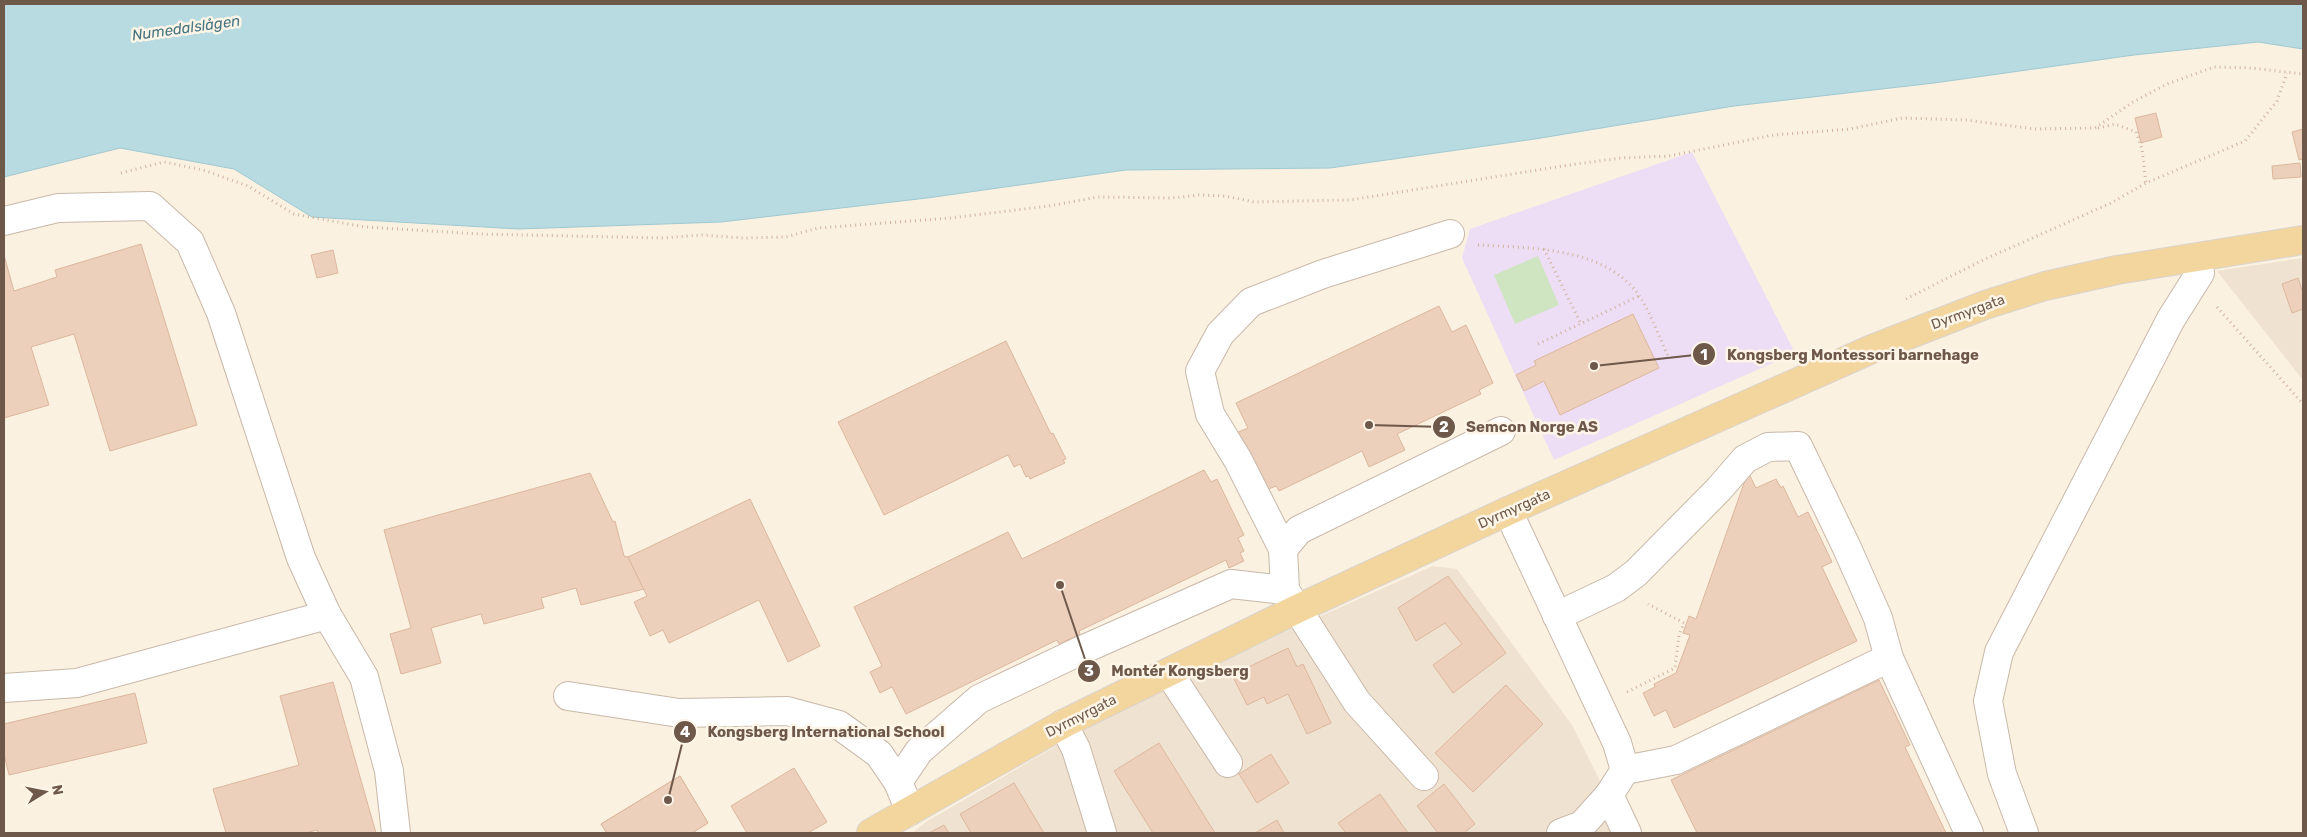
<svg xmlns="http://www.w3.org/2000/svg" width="2307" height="837" font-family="Rubik,sans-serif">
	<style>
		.residential { fill: #f0e2d0 }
		.education { fill: #eddef5 }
		.green { fill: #cfe5c1 }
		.water { fill: #b8dae1; stroke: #9fc9d2 }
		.building { fill: #ecd0bb; stroke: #ddb79d }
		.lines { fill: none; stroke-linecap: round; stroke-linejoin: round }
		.minor-casing { stroke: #c9b8a9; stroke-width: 30 }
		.major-casing { stroke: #d9d4d0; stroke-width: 30 }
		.path { stroke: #d1b39f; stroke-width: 3; stroke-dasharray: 1 4; stroke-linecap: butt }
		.minor { stroke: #fff; stroke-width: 28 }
		.major { stroke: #f3d59e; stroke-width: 28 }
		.labels { text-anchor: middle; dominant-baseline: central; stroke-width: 5; stroke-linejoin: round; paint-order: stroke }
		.street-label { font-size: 14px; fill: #6e584a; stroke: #fdf5e7 }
		.water-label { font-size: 15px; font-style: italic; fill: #477580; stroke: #fdf5e7 }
		.leader { fill: none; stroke: #6e584a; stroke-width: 2 }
		.callout-dot { fill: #6e584a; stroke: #fdf5e7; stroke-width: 2 }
		.mark-label { font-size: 15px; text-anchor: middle; font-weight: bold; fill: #fff }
		.callout-label { font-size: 15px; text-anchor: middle; font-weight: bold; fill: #6e584a; stroke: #fdf5e7; stroke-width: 5; stroke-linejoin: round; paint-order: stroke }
	</style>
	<rect width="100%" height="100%" fill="#faf1e1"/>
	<g class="residential">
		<path d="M 2303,258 L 2303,380 L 2217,271 Z"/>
		<path d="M 1433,566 L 1457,569 L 1572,725 L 1600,781 L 1642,833 L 912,833 L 926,822 L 1102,719 L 1287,631 Z"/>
	</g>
	<path class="education" d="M 1692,152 L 1795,353 L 1554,460 L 1462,258 L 1470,229 Z"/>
	<path class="green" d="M 1538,256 L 1559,305 L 1515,324 L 1494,275 Z"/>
	<path class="water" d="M 4,4 L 2303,4 L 2303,49 L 2258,42 L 2134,55 L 1934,83 L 1734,106 L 1535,139 L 1330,168 L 1126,170 L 927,198 L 721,222 L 518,229 L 312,217 L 234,169 L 120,148 L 4,177 Z"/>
	<g class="building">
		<path d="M 2156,113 L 2162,137 L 2141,143 L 2135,118 Z"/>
		<path d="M 2303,129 L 2303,159 L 2299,160 L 2292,132 Z"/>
		<path d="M 2300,163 L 2301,177 L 2273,179 L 2272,166 Z"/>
		<path d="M 141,244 L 197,425 L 110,451 L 74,334 L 31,347 L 49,405 L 4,418 L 4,255 L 14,291 L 57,277 L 55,270 Z"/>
		<path d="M 333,250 L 338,273 L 317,278 L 311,255 Z"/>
		<path d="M 2298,278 L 2303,293 L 2303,309 L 2292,313 L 2282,284 Z"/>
		<path d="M 1439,306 L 1452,332 L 1466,325 L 1493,383 L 1479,390 L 1481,394 L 1397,434 L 1405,450 L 1369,467 L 1362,451 L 1279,491 L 1276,486 L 1261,492 L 1236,433 L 1248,428 L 1236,403 Z"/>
		<path d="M 1633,314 L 1659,368 L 1560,415 L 1544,381 L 1524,391 L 1516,375 L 1536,365 L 1534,361 Z"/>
		<path d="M 1006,341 L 1051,434 L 1053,433 L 1066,459 L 1063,460 L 1065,463 L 1030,479 L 1029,476 L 1026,477 L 1020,464 L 1014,467 L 1008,455 L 884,515 L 838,422 Z"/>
		<path d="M 1204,470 L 1211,482 L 1217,479 L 1244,535 L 1238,538 L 1244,551 L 1240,553 L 1244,561 L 1229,568 L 1226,560 L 1079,631 L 1080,634 L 1059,644 L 1057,640 L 906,714 L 892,687 L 880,693 L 870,672 L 882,666 L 854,607 L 1008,532 L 1022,559 Z"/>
		<path d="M 1748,472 L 1756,488 L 1776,479 L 1781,488 L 1783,486 L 1798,517 L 1808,512 L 1832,562 L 1822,567 L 1857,641 L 1674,728 L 1666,710 L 1654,716 L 1643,693 L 1655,687 L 1654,684 L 1676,673 L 1690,635 L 1683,633 L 1689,616 L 1696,619 Z"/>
		<path d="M 590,473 L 613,522 L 615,521 L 624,556 L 628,557 L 644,589 L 581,605 L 576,588 L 541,598 L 544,608 L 484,624 L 481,614 L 431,628 L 441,663 L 401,674 L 390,634 L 411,628 L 384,530 Z"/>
		<path d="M 750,499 L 820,646 L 788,662 L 759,600 L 669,643 L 663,630 L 650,636 L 634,602 L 647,596 L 628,557 Z"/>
		<path d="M 1448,576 L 1506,653 L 1453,693 L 1433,665 L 1462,644 L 1445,623 L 1416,641 L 1398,608 Z"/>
		<path d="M 1288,648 L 1297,667 L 1303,664 L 1331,723 L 1307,734 L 1288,694 L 1267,704 L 1264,697 L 1247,705 L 1232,675 Z"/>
		<path d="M 1879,680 L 1910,745 L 1905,747 L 1946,833 L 1697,833 L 1671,780 Z"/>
		<path d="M 333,682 L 376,833 L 318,833 L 317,830 L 306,833 L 226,833 L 213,789 L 299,765 L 280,696 Z"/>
		<path d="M 1506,685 L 1543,724 L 1473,792 L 1435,753 Z"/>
		<path d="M 135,693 L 147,743 L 9,775 L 4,754 L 4,724 Z"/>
		<path d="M 1159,743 L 1215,833 L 1153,833 L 1114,771 Z"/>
		<path d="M 1271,754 L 1289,783 L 1257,803 L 1239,774 Z"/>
		<path d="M 794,768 L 827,822 L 808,833 L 747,833 L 731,806 Z"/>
		<path d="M 680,776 L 708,823 L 692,833 L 607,833 L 601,824 Z"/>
		<path d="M 680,776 L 708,823 L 692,833 L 607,833 L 601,824 Z"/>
		<path d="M 1014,783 L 1044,833 L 971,833 L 960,814 Z"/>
		<path d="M 1444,784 L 1475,824 L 1464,833 L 1438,833 L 1417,806 Z"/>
		<path d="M 1380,794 L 1408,833 L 1346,833 L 1338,823 Z"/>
		<path d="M 1277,820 L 1284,833 L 1255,833 Z"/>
		<path d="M 944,825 L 949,833 L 929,833 Z"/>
	</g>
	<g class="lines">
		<g class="minor-casing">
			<g id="minor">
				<path d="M 4,221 L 58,208 L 150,206 L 190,242 L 221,313 L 301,558 L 327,615 L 364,677 L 389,771 L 396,833"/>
				<path d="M 1508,511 L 1617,743 L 1625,770 L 1609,795"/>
				<path d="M 1283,549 L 1299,530 L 1501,431"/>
				<path d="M 1557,616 L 1616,588 L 1636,573 L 1719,489 L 1745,459 L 1768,447 L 1798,446 L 1847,548 L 1878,618 L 1889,658 L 1969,833"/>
				<path d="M 1169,673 L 1228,763"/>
				<path d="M 4,688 L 77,683 L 327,615"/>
				<path d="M 568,696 L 679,713 L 787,711 L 839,725 L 879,754 L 898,782"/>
				<path d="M 1063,724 L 1076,749 L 1102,833"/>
				<path d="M 1625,770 L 1676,760 L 1889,658"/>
				<path d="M 1424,776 L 1357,702 L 1285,590 L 1283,549 L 1238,460 L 1210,414 L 1200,371 L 1220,334 L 1251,302 L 1323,274 L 1450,234"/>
				<path d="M 910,811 L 898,782 L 919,751 L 979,699 L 1082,650 L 1231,584 L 1285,590"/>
				<path d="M 1561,833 L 1582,825 L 1609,795 L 1627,833"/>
				<path d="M 2024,833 L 2002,774 L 1988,701 L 1999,652 L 2171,319 L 2200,273"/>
			</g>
		</g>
		<g class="major-casing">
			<path id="major" d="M 871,833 L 1063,724 L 1297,609 L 1508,511 L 1872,349 L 1985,305 L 2045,286 L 2117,270 L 2303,240"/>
		</g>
		<g class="path">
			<path d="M 2098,128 L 2115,124 L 2136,132 L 2142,149 L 2146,183"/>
			<path d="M 121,173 L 164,162 L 203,170 L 248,186 L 294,214 L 365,227 L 480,234 L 663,238 L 702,235 L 743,238 L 786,237 L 818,228 L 950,218 L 1049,206 L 1098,197 L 1172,198 L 1199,195 L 1225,196 L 1254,202 L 1350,200 L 1569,165 L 1621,158 L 1669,156 L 1774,135 L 1850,129 L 1902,118 L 1966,120 L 2035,129 L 2095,128 L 2133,102 L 2167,84 L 2214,67 L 2251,68 L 2303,74"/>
			<path d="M 1478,245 C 1531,248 1607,247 1640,297 C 1651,314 1659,337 1668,356"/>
			<path d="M 1544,249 L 1581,324"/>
			<path d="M 1906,299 L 1983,260 L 2111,203 L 2146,183 L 2245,141 L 2277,101 L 2287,73"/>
			<path d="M 2217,307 L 2303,404"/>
			<path d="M 1538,344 L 1639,296"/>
			<path d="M 1627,692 L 1675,668 L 1679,635 L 1684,623 L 1648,604"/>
		</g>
		<use href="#minor" class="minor"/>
		<use href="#major" class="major"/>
	</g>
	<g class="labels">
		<g class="street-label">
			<text transform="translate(1968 312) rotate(-20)">Dyrmyrgata</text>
			<text transform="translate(1514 509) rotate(-24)">Dyrmyrgata</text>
			<text transform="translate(1081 716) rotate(-27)">Dyrmyrgata</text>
		</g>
		<g class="water-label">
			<text transform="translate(186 28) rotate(-8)">Numedalslågen</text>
		</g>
	</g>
	<path class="leader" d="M1594 366L1704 354M1369 425L1444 427M1060 585L1089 671M668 800L685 732"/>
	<g class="callout-dot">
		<circle cx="1594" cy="366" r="5"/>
		<circle cx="1369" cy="425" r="5"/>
		<circle cx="1060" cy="585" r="5"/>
		<circle cx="668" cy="800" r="5"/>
		<circle cx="1704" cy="354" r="12"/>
		<circle cx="1444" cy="427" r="12"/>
		<circle cx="1089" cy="671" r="12"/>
		<circle cx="685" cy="732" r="12"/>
	</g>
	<g class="mark-label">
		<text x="1704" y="360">1</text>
		<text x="1444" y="432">2</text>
		<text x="1089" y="676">3</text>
		<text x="685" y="737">4</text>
	</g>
	<g class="callout-label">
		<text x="1853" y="360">Kongsberg Montessori barnehage</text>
		<text x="1532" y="432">Semcon Norge AS</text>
		<text x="1180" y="676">Montér Kongsberg</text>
		<text x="826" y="737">Kongsberg International School</text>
	</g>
	<rect width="2307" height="837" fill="none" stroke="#6e584a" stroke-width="10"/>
	<g transform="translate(45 792) rotate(80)" stroke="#fdf5e7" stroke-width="4" paint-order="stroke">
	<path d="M0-4L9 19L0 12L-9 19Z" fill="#6e584a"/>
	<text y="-8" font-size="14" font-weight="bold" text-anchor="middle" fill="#6e584a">N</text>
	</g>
</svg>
